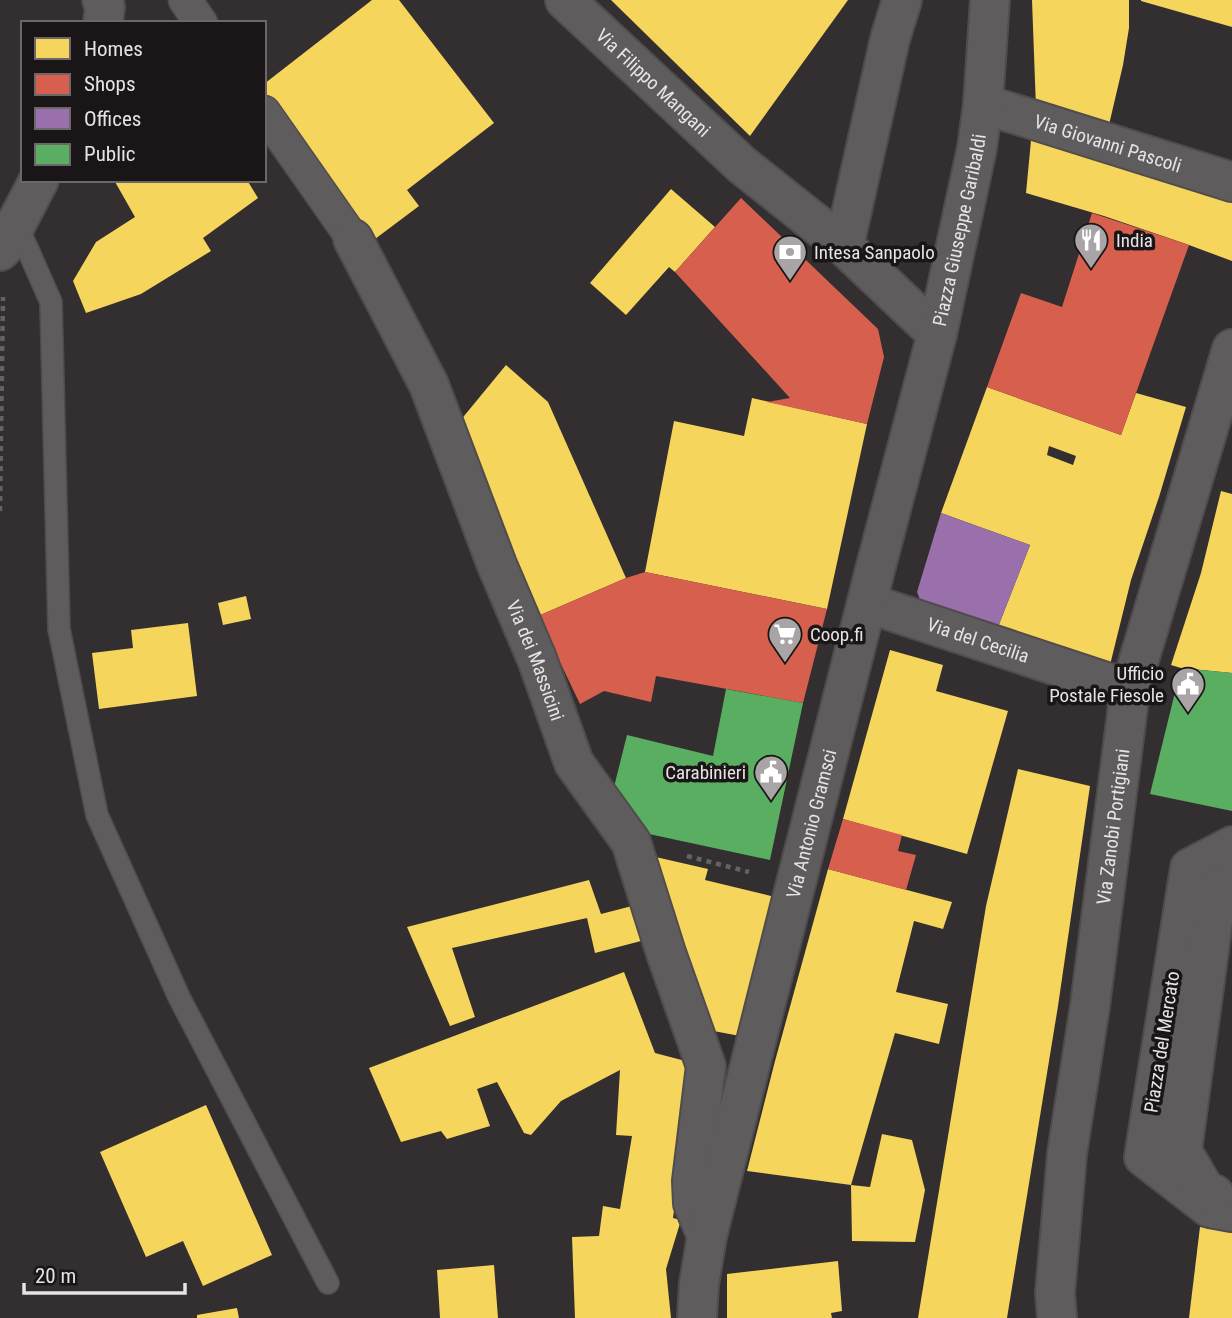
<svg xmlns="http://www.w3.org/2000/svg" width="1232" height="1318" font-family="'Roboto Condensed',sans-serif">
	<style>
		.homes { fill: #f6d55c; fill-rule: evenodd }
		.shops { fill: #d6604d }
		.offices { fill: #9970ab }
		.public { fill: #5aae61 }
		.lines { fill: none; stroke-linecap: round; stroke-linejoin: round }
		.service-casing { stroke: #504c4d; stroke-width: 24 }
		.pedestrian-casing { stroke: #504c4d; stroke-width: 35 }
		.minor-casing { stroke: #504c4d; stroke-width: 42 }
		.secondary-casing { stroke: #504c4d; stroke-width: 42 }
		.path { stroke: #656263; stroke-width: 4.5; stroke-dasharray: 5 5; stroke-linecap: butt }
		.service { stroke: #5f5c5d; stroke-width: 21 }
		.pedestrian { stroke: #5f5c5d; stroke-width: 32 }
		.minor { stroke: #5f5c5d; stroke-width: 38 }
		.secondary { stroke: #5f5c5d; stroke-width: 38 }
		.labels { text-anchor: middle; dominant-baseline: central; stroke-width: 7; stroke-linejoin: round; paint-order: stroke }
		.street-label { font-size: 19px; fill: #e8e3e4; stroke: #1a1617 }
		.poi-label { font-size: 19px; fill: #e8e3e4; stroke: #1a1617; text-anchor: start }
	</style>
	<rect width="100%" height="100%" fill="#332e30"/>
	<g class="homes">
		<path d="M 372,0 L 399,0 L 494,123 L 407,190 L 419,206 L 371,242 L 264,103 L 264,84 Z"/>
		<path d="M 611,0 L 848,0 L 750,136 Z"/>
		<path d="M 1032,0 L 1129,0 L 1129,28 L 1123,65 L 1108,129 L 1036,108 Z"/>
		<path d="M 1141,0 L 1232,0 L 1232,27 L 1141,1 Z"/>
		<path d="M 1032,130 L 1232,198 L 1232,261 L 1189,245 L 1104,216 L 1026,193 Z"/>
		<path d="M 114,180 L 247,180 L 258,198 L 203,238 L 211,251 L 141,294 L 86,313 L 73,281 L 96,242 L 135,217 Z"/>
		<path d="M 671,189 L 715,227 L 675,272 L 669,267 L 626,315 L 590,283 Z"/>
		<path d="M 506,365 L 548,402 L 626,578 L 538,616 L 455,427 Z"/>
		<path d="M 987,387 L 1121,435 L 1136,393 L 1186,407 L 1159,497 L 1131,580 L 1109,669 L 998,627 L 1030,545 L 941,513 ZM 1049,446 L 1076,456 L 1073,465 L 1047,455 Z"/>
		<path d="M 752,398 L 867,424 L 827,609 L 645,572 L 674,421 L 744,436 Z"/>
		<path d="M 1221,491 L 1232,494 L 1232,673 L 1181,668 L 1171,665 L 1201,573 Z"/>
		<path d="M 246,596 L 251,619 L 223,625 L 218,603 Z"/>
		<path d="M 188,623 L 197,696 L 99,709 L 92,653 L 133,648 L 131,630 Z"/>
		<path d="M 890,650 L 943,665 L 936,691 L 1008,711 L 967,854 L 843,819 Z"/>
		<path d="M 1018,769 L 1090,786 L 1058,1006 L 1007,1318 L 918,1318 L 986,906 Z"/>
		<path d="M 647,855 L 708,869 L 705,880 L 775,897 L 740,1036 L 703,1029 Z"/>
		<path d="M 828,869 L 952,902 L 943,929 L 914,921 L 896,992 L 948,1004 L 939,1044 L 895,1033 L 851,1185 L 747,1171 L 775,1061 Z"/>
		<path d="M 589,880 L 601,914 L 632,906 L 641,941 L 595,953 L 587,918 L 452,948 L 475,1017 L 450,1026 L 407,927 Z"/>
		<path d="M 624,972 L 655,1053 L 693,1063 L 673,1218 L 681,1220 L 666,1269 L 671,1318 L 575,1318 L 572,1237 L 599,1236 L 603,1206 L 620,1209 L 632,1136 L 616,1135 L 620,1070 L 561,1101 L 531,1135 L 524,1133 L 497,1082 L 477,1089 L 490,1126 L 447,1139 L 441,1131 L 401,1142 L 369,1068 Z"/>
		<path d="M 206,1105 L 272,1255 L 203,1286 L 183,1241 L 146,1257 L 100,1152 Z"/>
		<path d="M 882,1134 L 912,1140 L 925,1190 L 915,1242 L 852,1241 L 851,1185 L 870,1187 Z"/>
		<path d="M 1200,1227 L 1232,1232 L 1232,1318 L 1189,1318 Z"/>
		<path d="M 838,1261 L 842,1311 L 831,1313 L 832,1318 L 727,1318 L 727,1274 Z"/>
		<path d="M 494,1265 L 498,1318 L 440,1318 L 437,1270 Z"/>
		<path d="M 237,1308 L 239,1318 L 197,1318 L 197,1315 Z"/>
	</g>
	<g class="shops">
		<path d="M 741,198 L 878,329 L 884,357 L 867,424 L 767,402 L 790,398 L 675,272 Z"/>
		<path d="M 1092,213 L 1189,245 L 1121,435 L 987,387 L 1021,293 L 1062,307 Z"/>
		<path d="M 645,572 L 827,609 L 803,703 L 656,676 L 651,702 L 604,691 L 580,704 L 538,616 L 626,578 Z"/>
		<path d="M 843,819 L 902,835 L 898,851 L 916,855 L 906,890 L 828,869 Z"/>
	</g>
	<path class="offices" d="M 941,513 L 1030,545 L 998,627 L 921,602 L 917,592 Z"/>
	<g class="public">
		<path d="M 1181,668 L 1232,673 L 1232,811 L 1150,794 Z"/>
		<path d="M 726,689 L 803,703 L 770,860 L 635,831 L 614,787 L 627,735 L 713,756 Z"/>
	</g>
	<g class="lines">
		<g class="service-casing">
			<path id="service" d="M 16,223 L 51,302 L 59,629 L 97,815 L 179,997 L 328,1283"/>
		</g>
		<g class="pedestrian-casing">
			<g id="pedestrian">
				<path d="M 185,0 L 201,23"/>
				<path d="M 264,112 L 353,239"/>
			</g>
		</g>
		<g class="minor-casing">
			<g id="minor">
				<path d="M 102,0 L 105,7 L 103,23"/>
				<path id="s1" d="M 565,0 L 742,165 L 844,246 L 937,334"/>
				<path id="s2" d="M 983,104 L 1232,182"/>
				<path id="s3" d="M 353,239 L 429,385 L 497,565 L 537,659 L 574,763 L 631,842 L 666,953 L 706,1066 L 692,1181 L 693,1203 L 707,1236"/>
				<path d="M 844,246 L 890,39 L 902,0"/>
				<path d="M 0,251 L 4,247 L 39,180"/>
				<path id="s4" d="M 867,603 L 1130,690"/>
				<path d="M 1232,846 L 1190,868 L 1144,1157 L 1210,1208 L 1232,1212"/>
				<path d="M 1214,1194 L 1206,1192 L 1182,1151 L 1217,890 L 1232,881"/>
				<path id="s5" d="M 1057,1318 L 1055,1293 L 1067,1154 L 1090,1006 L 1130,690 L 1232,349"/>
			</g>
		</g>
		<g class="secondary-casing">
			<g id="secondary">
				<path id="s6" d="M 697,1318 L 699,1284 L 707,1236 L 875,570 L 937,334 L 977,148 L 983,104 L 990,0"/>
			</g>
		</g>
		<g class="path">
			<path d="M 0,511 L 3,297"/>
			<path d="M 687,856 L 749,872"/>
		</g>
		<use href="#service" class="service"/>
		<use href="#pedestrian" class="pedestrian"/>
		<use href="#minor" class="minor"/>
		<use href="#secondary" class="secondary"/>
	</g>
	<defs>
		<g id="restaurant-pin" transform="scale(1.75)"><path d="M0 17L-7.5 6A9.5 9.5 0 1 1 7.5 6Z" fill="#a9a4a5" stroke="#1a1617"/><path d="M-5-6h1v4h1v-4h1v4h1v-4h1v5L-1.5 .5V6h-2V.5L-5-1ZM5-6V6H3V1.5H1.5Q1.5-4 5-6Z" fill="#fff"/></g>
		<g id="bank-pin" transform="scale(1.75)"><path d="M0 17L-7.5 6A9.5 9.5 0 1 1 7.5 6Z" fill="#a9a4a5" stroke="#1a1617"/><path d="M-6-4H6V4H-6ZM0-2.3a2.3 2.3 0 1 0 0 4.6a2.3 2.3 0 1 0 0-4.6Z" fill="#fff"/></g>
		<g id="supermarket-pin" transform="scale(1.75)"><path d="M0 17L-7.5 6A9.5 9.5 0 1 1 7.5 6Z" fill="#a9a4a5" stroke="#1a1617"/><path d="M-6-5.5h2.5l.6 2H6L4.5 2H-2.5L-4.4-4H-6ZM-1.5 3.2a1.3 1.3 0 1 0 .1 0ZM3 3.2a1.3 1.3 0 1 0 .1 0Z" fill="#fff"/></g>
		<g id="civic-pin" transform="scale(1.75)"><path d="M0 17L-7.5 6A9.5 9.5 0 1 1 7.5 6Z" fill="#a9a4a5" stroke="#1a1617"/><path d="M-.6-6.5H3V-4.5H.6V-3L4-1V1h2V6H-6V1h2V-1L-.6-3ZM-1.2 2.5V6h2.4V2.5Z" fill="#fff"/></g>
	</defs>
	<g fill-rule="evenodd">
		<use href="#restaurant-pin" x="1091" y="240"/>
		<use href="#bank-pin" x="790" y="252"/>
		<use href="#supermarket-pin" x="785" y="634"/>
		<use href="#civic-pin" x="1188" y="684"/>
		<use href="#civic-pin" x="771" y="772"/>
	</g>
	<g class="labels">
		<g class="street-label">
			<text stroke="none"><textPath href="#s1" startOffset="121">Via Filippo Mangani</textPath></text>
			<text stroke="none"><textPath href="#s2" startOffset="131">Via Giovanni Pascoli</textPath></text>
			<text stroke="none"><textPath href="#s6" startOffset="1120">Piazza Giuseppe Garibaldi</textPath></text>
			<text stroke="none"><textPath href="#s4" startOffset="117">Via del Cecilia</textPath></text>
			<text stroke="none"><textPath href="#s3" startOffset="460">Via dei Massicini</textPath></text>
			<text stroke="none"><textPath href="#s6" startOffset="508">Via Antonio Gramsci</textPath></text>
			<text stroke="none"><textPath href="#s5" startOffset="495">Via Zanobi Portigiani</textPath></text>
			<text transform="translate(1162 1042) rotate(-81)">Piazza del Mercato</text>
		</g>
		<g class="poi-label">
			<text x="1116" y="240">India</text>
			<text x="814" y="252">Intesa Sanpaolo</text>
			<text x="810" y="634">Coop.fi</text>
			<text x="1164" y="673" text-anchor="end">Ufficio<tspan x="1164" dy="22">Postale Fiesole</tspan></text>
			<text x="746" y="772" text-anchor="end">Carabinieri</text>
		</g>
	</g>
	<rect x="21" y="21" width="245" height="161" fill="#1a1617" stroke="#6c6869" stroke-width="2"/>
	<rect x="35" y="38" width="35" height="21" fill="#f6d55c" stroke="#6c6869" stroke-width="2"/>
	<text x="84" y="56" font-size="21" fill="#e8e3e4">Homes</text>
	<rect x="35" y="74" width="35" height="21" fill="#d6604d" stroke="#6c6869" stroke-width="2"/>
	<text x="84" y="91" font-size="21" fill="#e8e3e4">Shops</text>
	<rect x="35" y="108" width="35" height="21" fill="#9970ab" stroke="#6c6869" stroke-width="2"/>
	<text x="84" y="126" font-size="21" fill="#e8e3e4">Offices</text>
	<rect x="35" y="144" width="35" height="21" fill="#5aae61" stroke="#6c6869" stroke-width="2"/>
	<text x="84" y="161" font-size="21" fill="#e8e3e4">Public</text>
	<path d="M24 1283v10h161v-10" fill="none" stroke="#e8e3e4" stroke-width="3.5"/>
	<text x="35" y="1283" font-size="21" fill="#e8e3e4" stroke="#1a1617" stroke-width="5" paint-order="stroke">20 m</text>
</svg>
